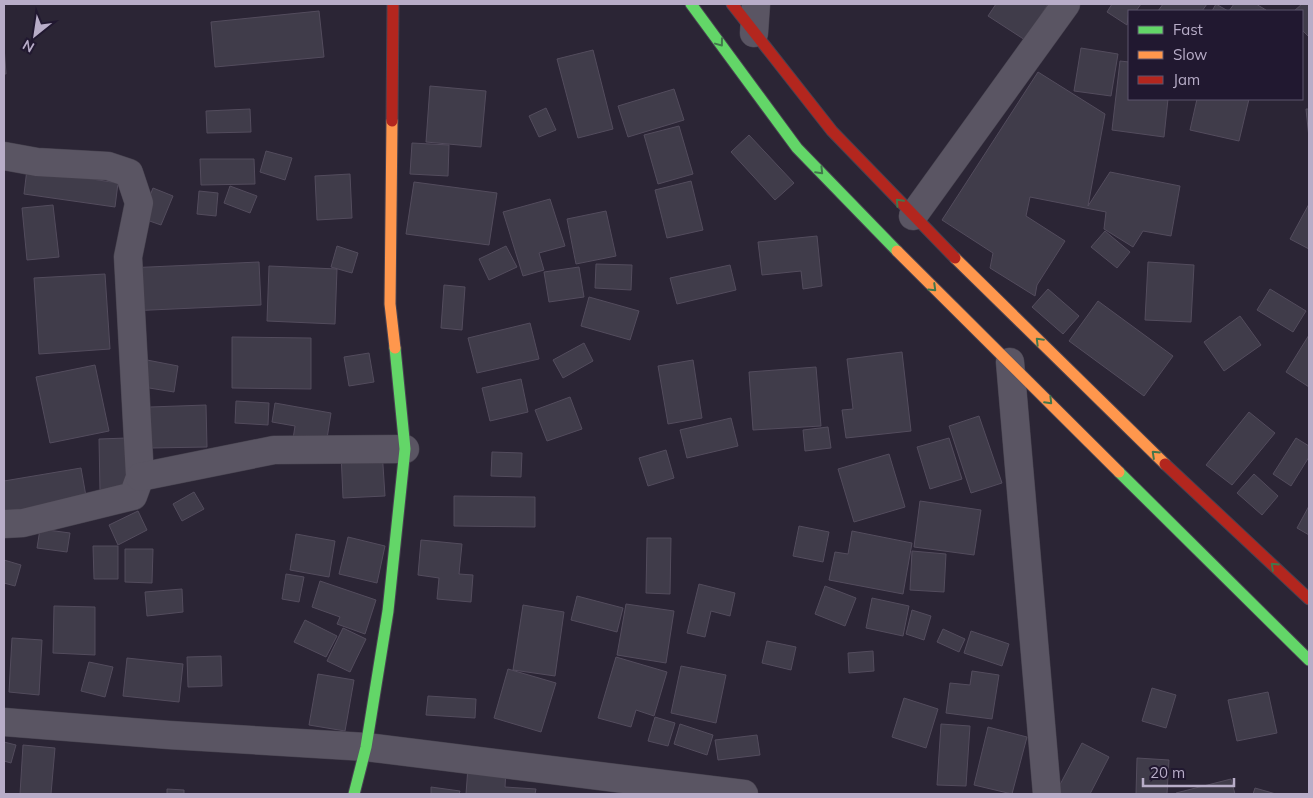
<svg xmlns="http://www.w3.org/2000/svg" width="1313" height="798" font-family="Mulish,sans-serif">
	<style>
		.building { fill: #403c4a; stroke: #534c5d }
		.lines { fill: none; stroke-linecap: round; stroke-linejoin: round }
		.street-casing { stroke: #45404d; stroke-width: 29 }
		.fast-casing { stroke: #484251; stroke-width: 13 }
		.slow-casing { stroke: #484251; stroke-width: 13 }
		.jam-casing { stroke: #484251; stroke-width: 13 }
		.street { stroke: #5a5563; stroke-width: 28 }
		.fast { stroke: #63d668; stroke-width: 11 }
		.slow { stroke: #ff974d; stroke-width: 11 }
		.jam { stroke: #b3261e; stroke-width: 11 }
		.oneway { stroke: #42774c }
	</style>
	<rect width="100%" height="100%" fill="#2b2535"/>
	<g class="building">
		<path d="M 996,4 L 1048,4 L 1025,40 L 988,16 Z"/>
		<path d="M 1112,4 L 1141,4 L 1136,11 L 1129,11 L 1127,25 L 1107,12 Z"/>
		<path d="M 1163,4 L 1207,4 L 1202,11 L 1158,11 Z"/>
		<path d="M 1216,4 L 1228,11 L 1212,11 Z"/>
		<path d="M 1234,4 L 1256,4 L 1266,10 L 1229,11 Z"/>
		<path d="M 1302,4 L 1309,4 L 1309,37 L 1302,30 L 1302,11 L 1294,11 Z"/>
		<path d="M 319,11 L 324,57 L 215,67 L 211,22 Z"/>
		<path d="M 4,46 L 6,74 L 4,74 Z"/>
		<path d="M 1081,48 L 1118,54 L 1111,96 L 1074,91 Z"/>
		<path d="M 593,50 L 613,129 L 578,138 L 557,59 Z"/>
		<path d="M 1120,61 L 1129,62 L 1129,99 L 1168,99 L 1164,137 L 1112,130 Z"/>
		<path d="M 1038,72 L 1105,114 L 1088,206 L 1110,172 L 1180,186 L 1171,236 L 1143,231 L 1133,247 L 1104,229 L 1106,212 L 1030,197 L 1026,216 L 1065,241 L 1037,285 L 1035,296 L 990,268 L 993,253 L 942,220 Z"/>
		<path d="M 430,86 L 486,91 L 481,147 L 426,142 Z"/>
		<path d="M 674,89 L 684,120 L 628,137 L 618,106 Z"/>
		<path d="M 1197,99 L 1249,99 L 1239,141 L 1190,130 Z"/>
		<path d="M 546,108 L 556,130 L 539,137 L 529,116 Z"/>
		<path d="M 250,109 L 251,132 L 207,133 L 206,111 Z"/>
		<path d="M 1306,109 L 1309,109 L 1309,138 Z"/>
		<path d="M 679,126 L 693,174 L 658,184 L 644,135 Z"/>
		<path d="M 749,135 L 794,183 L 775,200 L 731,152 Z"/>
		<path d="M 412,143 L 449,145 L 448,176 L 410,174 Z"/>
		<path d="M 266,151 L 292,158 L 285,180 L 260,172 Z"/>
		<path d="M 200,159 L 254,159 L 255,184 L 201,185 Z"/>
		<path d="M 27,169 L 118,183 L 115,207 L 24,194 Z"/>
		<path d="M 350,174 L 352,218 L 317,220 L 315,176 Z"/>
		<path d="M 691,181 L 703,230 L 667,238 L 655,190 Z"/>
		<path d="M 414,182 L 497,193 L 489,245 L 406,234 Z"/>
		<path d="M 230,186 L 257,196 L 250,213 L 224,203 Z"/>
		<path d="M 153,188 L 173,196 L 161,225 L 141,218 Z"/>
		<path d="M 199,191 L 218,193 L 216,216 L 197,214 Z"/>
		<path d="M 550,199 L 565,246 L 539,253 L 544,270 L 523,276 L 503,212 Z"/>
		<path d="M 1309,204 L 1309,249 L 1290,239 Z"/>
		<path d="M 53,205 L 59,257 L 27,260 L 22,208 Z"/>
		<path d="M 606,211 L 616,256 L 576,264 L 567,219 Z"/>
		<path d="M 1105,231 L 1130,252 L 1117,268 L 1091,247 Z"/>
		<path d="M 817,236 L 822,286 L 803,289 L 801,271 L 762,275 L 758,242 Z"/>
		<path d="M 337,246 L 358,253 L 352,273 L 331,267 Z"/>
		<path d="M 506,246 L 517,267 L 489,280 L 479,259 Z"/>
		<path d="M 259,262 L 261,305 L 129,311 L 127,268 Z"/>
		<path d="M 1148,262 L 1194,265 L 1191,322 L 1145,320 Z"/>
		<path d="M 596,264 L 632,265 L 631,290 L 595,288 Z"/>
		<path d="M 730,265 L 736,290 L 677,304 L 670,278 Z"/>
		<path d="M 269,266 L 337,269 L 335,324 L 267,321 Z"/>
		<path d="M 579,267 L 584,297 L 549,302 L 544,272 Z"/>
		<path d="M 105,274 L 110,349 L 39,354 L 34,278 Z"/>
		<path d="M 444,285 L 465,287 L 462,330 L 441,328 Z"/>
		<path d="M 1048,289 L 1079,316 L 1063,334 L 1032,307 Z"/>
		<path d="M 1270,289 L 1306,311 L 1293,332 L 1257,310 Z"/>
		<path d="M 589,297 L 639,311 L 630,340 L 581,326 Z"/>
		<path d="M 1098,301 L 1173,356 L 1144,396 L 1069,341 Z"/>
		<path d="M 1240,316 L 1261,345 L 1224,371 L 1204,342 Z"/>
		<path d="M 530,323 L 539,359 L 477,373 L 468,338 Z"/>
		<path d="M 1309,335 L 1309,387 L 1286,372 Z"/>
		<path d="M 232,337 L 311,338 L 311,389 L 232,388 Z"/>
		<path d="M 584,343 L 593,361 L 563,378 L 553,360 Z"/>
		<path d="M 902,352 L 911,431 L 846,438 L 842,410 L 853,409 L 847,359 Z"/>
		<path d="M 369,353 L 374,382 L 349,386 L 344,357 Z"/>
		<path d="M 147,360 L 178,366 L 174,392 L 143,387 Z"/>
		<path d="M 693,360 L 702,418 L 668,424 L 658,366 Z"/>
		<path d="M 95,365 L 109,431 L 50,443 L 36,377 Z"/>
		<path d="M 816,367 L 821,426 L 753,430 L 749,372 Z"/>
		<path d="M 521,379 L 528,412 L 490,421 L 482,388 Z"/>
		<path d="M 570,397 L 582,429 L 547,441 L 535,410 Z"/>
		<path d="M 236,401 L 269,403 L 268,425 L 235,423 Z"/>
		<path d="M 275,403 L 331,413 L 326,445 L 293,439 L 295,426 L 272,422 Z"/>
		<path d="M 206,405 L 207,447 L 151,448 L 150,407 Z"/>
		<path d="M 1249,412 L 1275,433 L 1232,485 L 1206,465 Z"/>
		<path d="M 979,416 L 1002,483 L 971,493 L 949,426 Z"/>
		<path d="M 731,418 L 738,446 L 687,458 L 680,430 Z"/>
		<path d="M 828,427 L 831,448 L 805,451 L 803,430 Z"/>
		<path d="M 127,438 L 129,491 L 100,491 L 99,439 Z"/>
		<path d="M 949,438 L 962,479 L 930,489 L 917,447 Z"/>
		<path d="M 1296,438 L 1309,446 L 1309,457 L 1291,486 L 1273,474 Z"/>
		<path d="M 382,450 L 385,496 L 343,498 L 341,453 Z"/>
		<path d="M 666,450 L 674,478 L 648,486 L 639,458 Z"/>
		<path d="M 492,452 L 522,453 L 521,477 L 491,476 Z"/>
		<path d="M 889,454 L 905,507 L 854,522 L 838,469 Z"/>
		<path d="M 81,468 L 87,502 L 4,517 L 4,481 Z"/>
		<path d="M 1254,474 L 1278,496 L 1262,515 L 1237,493 Z"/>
		<path d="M 194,492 L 204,509 L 182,521 L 173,504 Z"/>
		<path d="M 454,496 L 535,497 L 535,527 L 454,526 Z"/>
		<path d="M 920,501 L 981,510 L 974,555 L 914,547 Z"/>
		<path d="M 1309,506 L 1309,535 L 1297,528 Z"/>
		<path d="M 138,511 L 147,530 L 118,545 L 109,525 Z"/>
		<path d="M 799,526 L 829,532 L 823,562 L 793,556 Z"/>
		<path d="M 40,529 L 70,533 L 67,552 L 37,548 Z"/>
		<path d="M 852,531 L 912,543 L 903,594 L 829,580 L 835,552 L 848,554 Z"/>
		<path d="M 296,534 L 335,541 L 329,577 L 290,570 Z"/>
		<path d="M 348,537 L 385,546 L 377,583 L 339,574 Z"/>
		<path d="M 647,538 L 671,538 L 670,594 L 646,593 Z"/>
		<path d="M 421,540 L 462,544 L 459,574 L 473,575 L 471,602 L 437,599 L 439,578 L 418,575 Z"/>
		<path d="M 93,546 L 118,546 L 118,579 L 94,579 Z"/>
		<path d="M 125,549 L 153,549 L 152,583 L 125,582 Z"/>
		<path d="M 912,551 L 946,554 L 944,592 L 910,590 Z"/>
		<path d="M 4,560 L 21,565 L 15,586 L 4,583 Z"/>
		<path d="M 286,574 L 304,577 L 299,602 L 282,599 Z"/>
		<path d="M 320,581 L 376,600 L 365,634 L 337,624 L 340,617 L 312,607 Z"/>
		<path d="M 699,584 L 735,593 L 730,616 L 711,611 L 705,637 L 687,633 Z"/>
		<path d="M 825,586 L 856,598 L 845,626 L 815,614 Z"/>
		<path d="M 182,589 L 183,612 L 147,616 L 145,592 Z"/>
		<path d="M 577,596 L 623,608 L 617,632 L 571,620 Z"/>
		<path d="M 872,598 L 909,606 L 903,636 L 866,628 Z"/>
		<path d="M 626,604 L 674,611 L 666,663 L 617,655 Z"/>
		<path d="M 523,605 L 564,612 L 555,676 L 513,670 Z"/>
		<path d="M 54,606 L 95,607 L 95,655 L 53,653 Z"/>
		<path d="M 912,610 L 931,616 L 924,640 L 906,634 Z"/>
		<path d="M 305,620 L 337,636 L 326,657 L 294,642 Z"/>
		<path d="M 343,628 L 366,639 L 350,672 L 327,661 Z"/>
		<path d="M 943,629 L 965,639 L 959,652 L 937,642 Z"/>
		<path d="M 971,631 L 1009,644 L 1002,666 L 964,653 Z"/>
		<path d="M 12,638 L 42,640 L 39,695 L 9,692 Z"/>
		<path d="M 767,641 L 796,647 L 791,670 L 762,663 Z"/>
		<path d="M 873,651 L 874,671 L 849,673 L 848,653 Z"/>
		<path d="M 221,656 L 222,686 L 188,687 L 187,657 Z"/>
		<path d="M 616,657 L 667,672 L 654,716 L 636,710 L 631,727 L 598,718 Z"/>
		<path d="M 127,658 L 183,664 L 179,702 L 123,696 Z"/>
		<path d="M 89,662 L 113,667 L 105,697 L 81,691 Z"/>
		<path d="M 681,666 L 726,675 L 716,723 L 671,713 Z"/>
		<path d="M 508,669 L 556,683 L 541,732 L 494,718 Z"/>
		<path d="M 972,671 L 999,675 L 992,719 L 946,713 L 950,683 L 970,685 Z"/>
		<path d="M 318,674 L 354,680 L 345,731 L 309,725 Z"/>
		<path d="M 1152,688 L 1176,695 L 1166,728 L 1142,721 Z"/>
		<path d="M 1268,692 L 1277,733 L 1237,741 L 1228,700 Z"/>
		<path d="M 428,696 L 476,699 L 475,718 L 426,715 Z"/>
		<path d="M 904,698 L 938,709 L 926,748 L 892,737 Z"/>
		<path d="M 655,717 L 675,723 L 668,746 L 648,741 Z"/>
		<path d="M 680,724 L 713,735 L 707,755 L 674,744 Z"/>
		<path d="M 941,724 L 970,726 L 966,786 L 937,785 Z"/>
		<path d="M 988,727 L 1027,737 L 1012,794 L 974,785 Z"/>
		<path d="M 757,735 L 760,755 L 718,760 L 715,740 Z"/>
		<path d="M 4,742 L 16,745 L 11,763 L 4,761 Z"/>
		<path d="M 1082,743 L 1109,757 L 1090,794 L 1055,794 Z"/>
		<path d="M 23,745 L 55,748 L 51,794 L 20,794 Z"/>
		<path d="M 1137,758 L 1169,760 L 1167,794 L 1136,794 Z"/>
		<path d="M 468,767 L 506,770 L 505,787 L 536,789 L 535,794 L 466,794 Z"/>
		<path d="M 1231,779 L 1235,794 L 1176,794 L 1176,793 Z"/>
		<path d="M 431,787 L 460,791 L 459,794 L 431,794 Z"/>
		<path d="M 1255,788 L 1276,794 L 1253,794 Z"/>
		<path d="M 167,789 L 184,790 L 184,794 L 167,794 Z"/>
	</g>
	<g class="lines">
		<g class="street-casing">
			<g id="street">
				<path d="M 754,33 L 756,4"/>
				<path d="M 4,156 L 37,162 L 108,166 L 129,173 L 139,203 L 128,257 L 140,477 L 133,496 L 23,523 L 4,524"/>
				<path d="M 913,216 L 1066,4"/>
				<path d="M 1010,362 L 1047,794"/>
				<path d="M 140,477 L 274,450 L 405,449"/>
				<path d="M 4,722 L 169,735 L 366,747 L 744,794"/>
			</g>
		</g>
		<g class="fast-casing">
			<g id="fast">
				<path d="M 691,4 L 797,148 L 897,251"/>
				<path d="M 1119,472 L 1309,660"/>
				<path d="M 354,794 L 366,747 L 388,611 L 405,449 L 395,348"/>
			</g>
		</g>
		<g class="slow-casing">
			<g id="slow">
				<path d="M 392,121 L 390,304 L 395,348"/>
				<path d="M 897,251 L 1119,472"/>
				<path d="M 955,258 L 1165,464"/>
			</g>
		</g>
		<g class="jam-casing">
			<g id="jam">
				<path d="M 732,4 L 832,131 L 955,258"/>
				<path d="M 392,121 L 393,4"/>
				<path d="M 1165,464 L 1309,599"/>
			</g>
		</g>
		<use href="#street" class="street"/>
		<use href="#fast" class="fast"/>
		<use href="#slow" class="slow"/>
		<use href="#jam" class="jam"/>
	</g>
	<defs><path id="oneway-chevron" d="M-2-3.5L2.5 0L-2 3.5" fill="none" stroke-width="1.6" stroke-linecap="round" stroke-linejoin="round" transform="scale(1.25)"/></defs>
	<g class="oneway">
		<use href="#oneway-chevron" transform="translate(720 43) rotate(53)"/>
		<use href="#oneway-chevron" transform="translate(820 171) rotate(46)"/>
		<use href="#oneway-chevron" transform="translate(899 202) rotate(-133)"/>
		<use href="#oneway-chevron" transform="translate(933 288) rotate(44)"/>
		<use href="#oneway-chevron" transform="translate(1039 341) rotate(-135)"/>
		<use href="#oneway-chevron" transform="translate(1049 401) rotate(45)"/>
		<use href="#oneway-chevron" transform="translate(1155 454) rotate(-137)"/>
		<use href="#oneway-chevron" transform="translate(1274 566) rotate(-137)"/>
	</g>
	<rect width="1313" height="798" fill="none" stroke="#b8adc8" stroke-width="10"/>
	<rect x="1128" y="10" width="175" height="90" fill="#211830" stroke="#5d546d"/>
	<rect x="1138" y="26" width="25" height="8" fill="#63d668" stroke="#5d546d"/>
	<text x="1173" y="35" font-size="15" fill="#b8adc8">Fast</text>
	<rect x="1138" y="51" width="25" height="8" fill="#ff974d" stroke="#5d546d"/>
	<text x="1173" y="60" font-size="15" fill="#b8adc8">Slow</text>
	<rect x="1138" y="76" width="25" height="8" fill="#b3261e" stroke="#5d546d"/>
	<text x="1173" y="85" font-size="15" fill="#b8adc8">Jam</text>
	<g transform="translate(35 35) rotate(210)" stroke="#211830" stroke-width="4" paint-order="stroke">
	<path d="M0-4L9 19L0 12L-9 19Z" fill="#b8adc8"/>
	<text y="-8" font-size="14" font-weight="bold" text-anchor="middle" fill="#b8adc8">N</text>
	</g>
	<path d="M1143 778v8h91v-8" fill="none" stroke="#b8adc8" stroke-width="2.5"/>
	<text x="1150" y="778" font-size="15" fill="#b8adc8" stroke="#211830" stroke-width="4" paint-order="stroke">20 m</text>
</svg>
